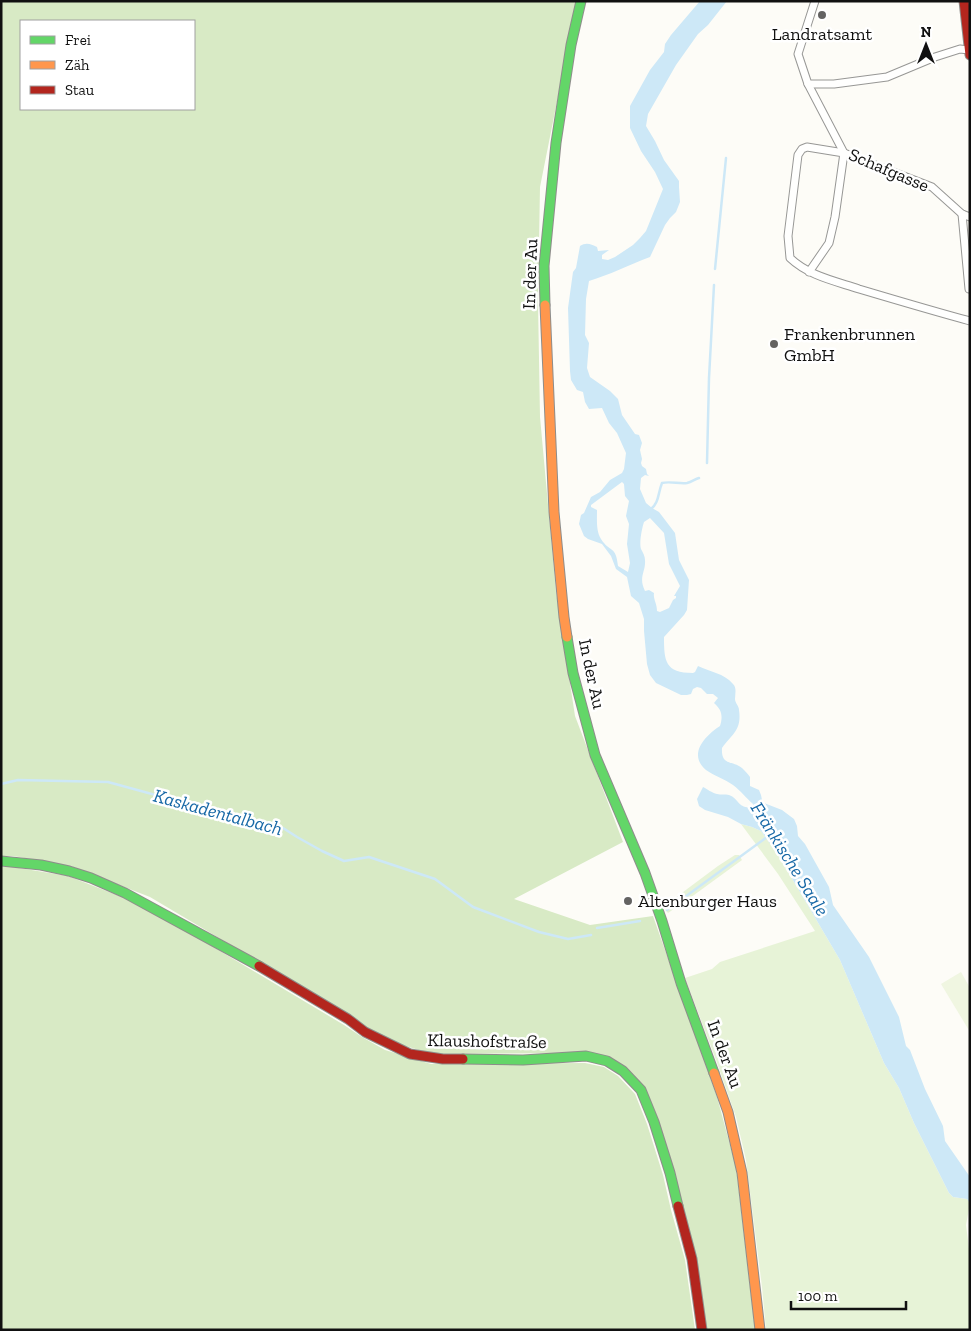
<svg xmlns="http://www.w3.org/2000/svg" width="971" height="1331" font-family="'Zilla Slab',serif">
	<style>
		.green { fill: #e7f3d7 }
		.forest { fill: #d8eac5; fill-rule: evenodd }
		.pitch { fill: #f0f6e1 }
		.water { fill: #cde8f7; fill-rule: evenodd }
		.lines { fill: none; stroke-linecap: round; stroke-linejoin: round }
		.stream { stroke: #cde8f7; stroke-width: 2.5 }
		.street-casing { stroke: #979795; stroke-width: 9 }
		.fast-casing { stroke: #8e8d8b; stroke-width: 11 }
		.slow-casing { stroke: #8e8d8b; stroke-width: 11 }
		.jam-casing { stroke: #8e8d8b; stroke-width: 11 }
		.street { stroke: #fffffe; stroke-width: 7 }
		.fast { stroke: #63d668; stroke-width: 9 }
		.slow { stroke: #ff974d; stroke-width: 9 }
		.jam { stroke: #b3261e; stroke-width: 9 }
		.poi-dot { fill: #646362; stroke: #fff; stroke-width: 2 }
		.labels { text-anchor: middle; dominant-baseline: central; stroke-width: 5; stroke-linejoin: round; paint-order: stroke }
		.poi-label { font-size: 18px; fill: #111; stroke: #fff; text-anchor: start }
		.street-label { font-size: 18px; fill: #111; stroke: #fff }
		.water-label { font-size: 19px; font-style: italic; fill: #1768a6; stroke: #fff }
	</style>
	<rect width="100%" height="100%" fill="#fdfcf7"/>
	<g class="green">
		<path d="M 741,824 L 752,827 L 761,831 L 777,853 L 840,960 L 884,1063 L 899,1088 L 914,1123 L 949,1193 L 953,1197 L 967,1199 L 970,1203 L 966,1225 L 970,1257 L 970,1330 L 766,1330 L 762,1287 L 746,1160 L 736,1117 L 716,1060 L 685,978 L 712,969 L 720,962 L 815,931 L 778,874 Z"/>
		<path d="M 735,855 L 739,855 L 742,860 L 694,895 L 668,913 L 663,907 L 718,866 Z"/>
	</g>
	<g class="forest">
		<path d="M 1,1 L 577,1 L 540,187 L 538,301 L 540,417 L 556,592 L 575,716 L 623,842 L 514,899 L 590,925 L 653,916 L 717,1097 L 736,1167 L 755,1330 L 705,1330 L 703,1310 L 644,1088 L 586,1053 L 432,1054 L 389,1041 L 367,1029 L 350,1016 L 150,897 L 71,866 L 13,856 L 1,856 ZM 21,21 L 194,21 L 194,109 L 21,109 Z"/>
		<path d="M 1,867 L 13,867 L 68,876 L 145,906 L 344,1025 L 362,1037 L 385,1050 L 431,1064 L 585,1063 L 604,1067 L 618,1076 L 635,1094 L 647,1124 L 663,1175 L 671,1210 L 685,1260 L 695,1330 L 1,1330 Z"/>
	</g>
	<path class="pitch" d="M 961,972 L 970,988 L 970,1032 L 941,984 Z"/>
	<path class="water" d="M 700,1 L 727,1 L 708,25 L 698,34 L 676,65 L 648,114 L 646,126 L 655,141 L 664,160 L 679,181 L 679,187 L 680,202 L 676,212 L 670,218 L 665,225 L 650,257 C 629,265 609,275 589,281 L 586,299 L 585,335 L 589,343 L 587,368 L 590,377 L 610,391 L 618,399 L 622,415 L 635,434 L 639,435 L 642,443 L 640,450 L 642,459 L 641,463 L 642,466 L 646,469 L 647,474 L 649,476 L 645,475 L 641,478 L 640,489 L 646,503 L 652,508 L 659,512 L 675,533 L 679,560 L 689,580 L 687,610 L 684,615 L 664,637 C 664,661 665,673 693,673 L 695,672 L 698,666 C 710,672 724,673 733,684 C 737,688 735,694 735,699 C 735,703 739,706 739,710 C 742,730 732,734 722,748 C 721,766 732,760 742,768 C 745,771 748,774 750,777 L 750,786 L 759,790 L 761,795 L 762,800 L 764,803 L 782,810 L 794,819 L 797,826 L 798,836 L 805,844 L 829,887 L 833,905 L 869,957 L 899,1017 L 906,1046 L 910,1050 L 925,1089 L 943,1126 L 945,1141 L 970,1177 L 970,1203 L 967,1199 L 953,1197 L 949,1193 L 914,1123 L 899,1088 L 884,1063 L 840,960 L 777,853 L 761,831 L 752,827 L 741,824 L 728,817 L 705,810 L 699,806 L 697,799 L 703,787 C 707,789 712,793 717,794 C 721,795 725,794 729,795 C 740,799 737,809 753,807 L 753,804 C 746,798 741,791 733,785 C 725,779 714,776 706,770 C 687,754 706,735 720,726 C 723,716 722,710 714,703 L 718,698 L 713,694 L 707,694 L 701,688 L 697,687 L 693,689 L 691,694 L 687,695 L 681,695 L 656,683 L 650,675 L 647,664 L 644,631 L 644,619 L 639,603 L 631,596 L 627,577 L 616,569 L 611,556 L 602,544 L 588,539 L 584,536 L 579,524 L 581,515 L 584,513 L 591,497 L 600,492 L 610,480 L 622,473 L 624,469 L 626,453 L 617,433 L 609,423 L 602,408 L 589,409 L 585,402 L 583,392 L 577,390 L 571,380 L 570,371 L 568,308 L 573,272 L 576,268 L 580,246 C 586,242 591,244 597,247 L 598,251 L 609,250 L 602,255 L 602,259 L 608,260 L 615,257 L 633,245 L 640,238 L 646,231 L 663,189 L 655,172 L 641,151 L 630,128 L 630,106 L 650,70 L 664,52 L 665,44 L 671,35 ZM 622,482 L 624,484 L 625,496 L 629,501 L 626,516 L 629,524 L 627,544 L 630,563 L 628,572 L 618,566 C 616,545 610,553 601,539 C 596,531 597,520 597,510 L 591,507 L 591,505 ZM 650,518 L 664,533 L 669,564 L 680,586 L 674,596 L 676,596 L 676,598 L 673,600 L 669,608 L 660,612 L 657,611 C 657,603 653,599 654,593 L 649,590 L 645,591 C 638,577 646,572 645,560 C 645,556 643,553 641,549 C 639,543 642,528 644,522 Z"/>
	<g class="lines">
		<g class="stream">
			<path d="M 715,269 L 726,158"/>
			<path d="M 707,463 L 709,378 L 714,285"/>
			<path d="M 651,509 C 659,503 658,493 662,483 C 670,481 679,484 687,483 C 692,482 695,479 699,478"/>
			<path d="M 1,784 L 18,780 L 108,782 L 269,826 L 283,828 L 297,837 L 322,851 L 344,861 L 369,857 L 435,879 L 473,907 L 539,932 L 568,939 L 591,935"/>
			<path d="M 667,910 L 767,837"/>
			<path d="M 597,928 L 640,921"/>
		</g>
		<g class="street-casing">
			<g id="street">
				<path d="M 815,1 L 798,54 L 808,84 L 834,84 L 887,77 L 935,57 L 960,49 L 969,50"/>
				<path d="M 808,84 L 844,153 L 932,187 L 962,214 L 970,217"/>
				<path d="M 962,214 L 969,289"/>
				<path d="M 809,272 L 829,243 L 835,217 L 844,153 L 807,147 L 802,149 L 798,155 L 788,236 L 790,258 C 809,276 835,281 859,289 C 896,300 933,311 970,321"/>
			</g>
		</g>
		<g class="fast-casing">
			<g id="fast">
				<path d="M 545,305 L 544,266 L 556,143 L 571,45 L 581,1"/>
				<path d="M 567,637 L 573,673 L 595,755 L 645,873 L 662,921 L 681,983 L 714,1073"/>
				<path d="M 1,861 L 41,865 L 69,871 L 91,878 L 125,893 L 259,966"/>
				<path d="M 463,1059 L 523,1060 L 586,1056 L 607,1061 L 623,1071 L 641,1090 L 654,1122 L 670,1173 L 678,1206"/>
			</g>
		</g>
		<g class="slow-casing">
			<g id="slow">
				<path d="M 545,305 L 554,512 L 564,617 L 567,637"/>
				<path d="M 714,1073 L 728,1112 L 742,1173 L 760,1330"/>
			</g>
		</g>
		<g class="jam-casing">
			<g id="jam">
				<path d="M 964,1 L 970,55"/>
				<path d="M 259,966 L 348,1019 L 365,1032 L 410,1054 L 443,1059 L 463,1059"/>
				<path d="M 678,1206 L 692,1259 L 702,1330"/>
			</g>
		</g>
		<use href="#street" class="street"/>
		<use href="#fast" class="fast"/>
		<use href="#slow" class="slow"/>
		<use href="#jam" class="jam"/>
	</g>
	<g class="poi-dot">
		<circle cx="822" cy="15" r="5"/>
		<circle cx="774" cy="344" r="5"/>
		<circle cx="628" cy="901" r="5"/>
	</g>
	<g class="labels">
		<g class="poi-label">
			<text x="822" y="34" text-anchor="middle">Landratsamt</text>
			<text x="784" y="334">Frankenbrunnen<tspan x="784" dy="21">GmbH</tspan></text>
			<text x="638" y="901">Altenburger Haus</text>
		</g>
		<g class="street-label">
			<text transform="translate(889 170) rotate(23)">Schafgasse</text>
			<text transform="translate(530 274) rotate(-88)">In der Au</text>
			<text transform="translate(592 674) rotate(78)">In der Au</text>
			<text transform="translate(487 1041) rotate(1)">Klaushofstraße</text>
			<text transform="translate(725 1054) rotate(70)">In der Au</text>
		</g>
		<g class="water-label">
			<text transform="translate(218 812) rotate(15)">Kaskadentalbach</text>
			<text transform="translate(790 859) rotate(58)">Fränkische Saale</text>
		</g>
	</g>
	<rect width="971" height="1331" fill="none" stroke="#111111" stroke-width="5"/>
	<rect x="20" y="20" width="175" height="90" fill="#ffffff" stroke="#a0a0a0"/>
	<rect x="30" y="36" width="25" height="8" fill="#63d668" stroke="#a0a0a0"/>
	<text x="65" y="45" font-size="15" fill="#111111">Frei</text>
	<rect x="30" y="61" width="25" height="8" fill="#ff974d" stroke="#a0a0a0"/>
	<text x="65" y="70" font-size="15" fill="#111111">Zäh</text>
	<rect x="30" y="86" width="25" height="8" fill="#b3261e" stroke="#a0a0a0"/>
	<text x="65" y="95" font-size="15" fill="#111111">Stau</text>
	<g transform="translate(926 45)" stroke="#ffffff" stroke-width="4" paint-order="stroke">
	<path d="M0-4L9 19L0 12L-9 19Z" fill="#111111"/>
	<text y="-8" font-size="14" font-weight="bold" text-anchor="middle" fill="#111111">N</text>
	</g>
	<path d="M791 1301v8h115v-8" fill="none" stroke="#111111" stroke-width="2.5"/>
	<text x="798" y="1301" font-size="15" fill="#111111" stroke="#ffffff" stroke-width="4" paint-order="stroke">100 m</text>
</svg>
